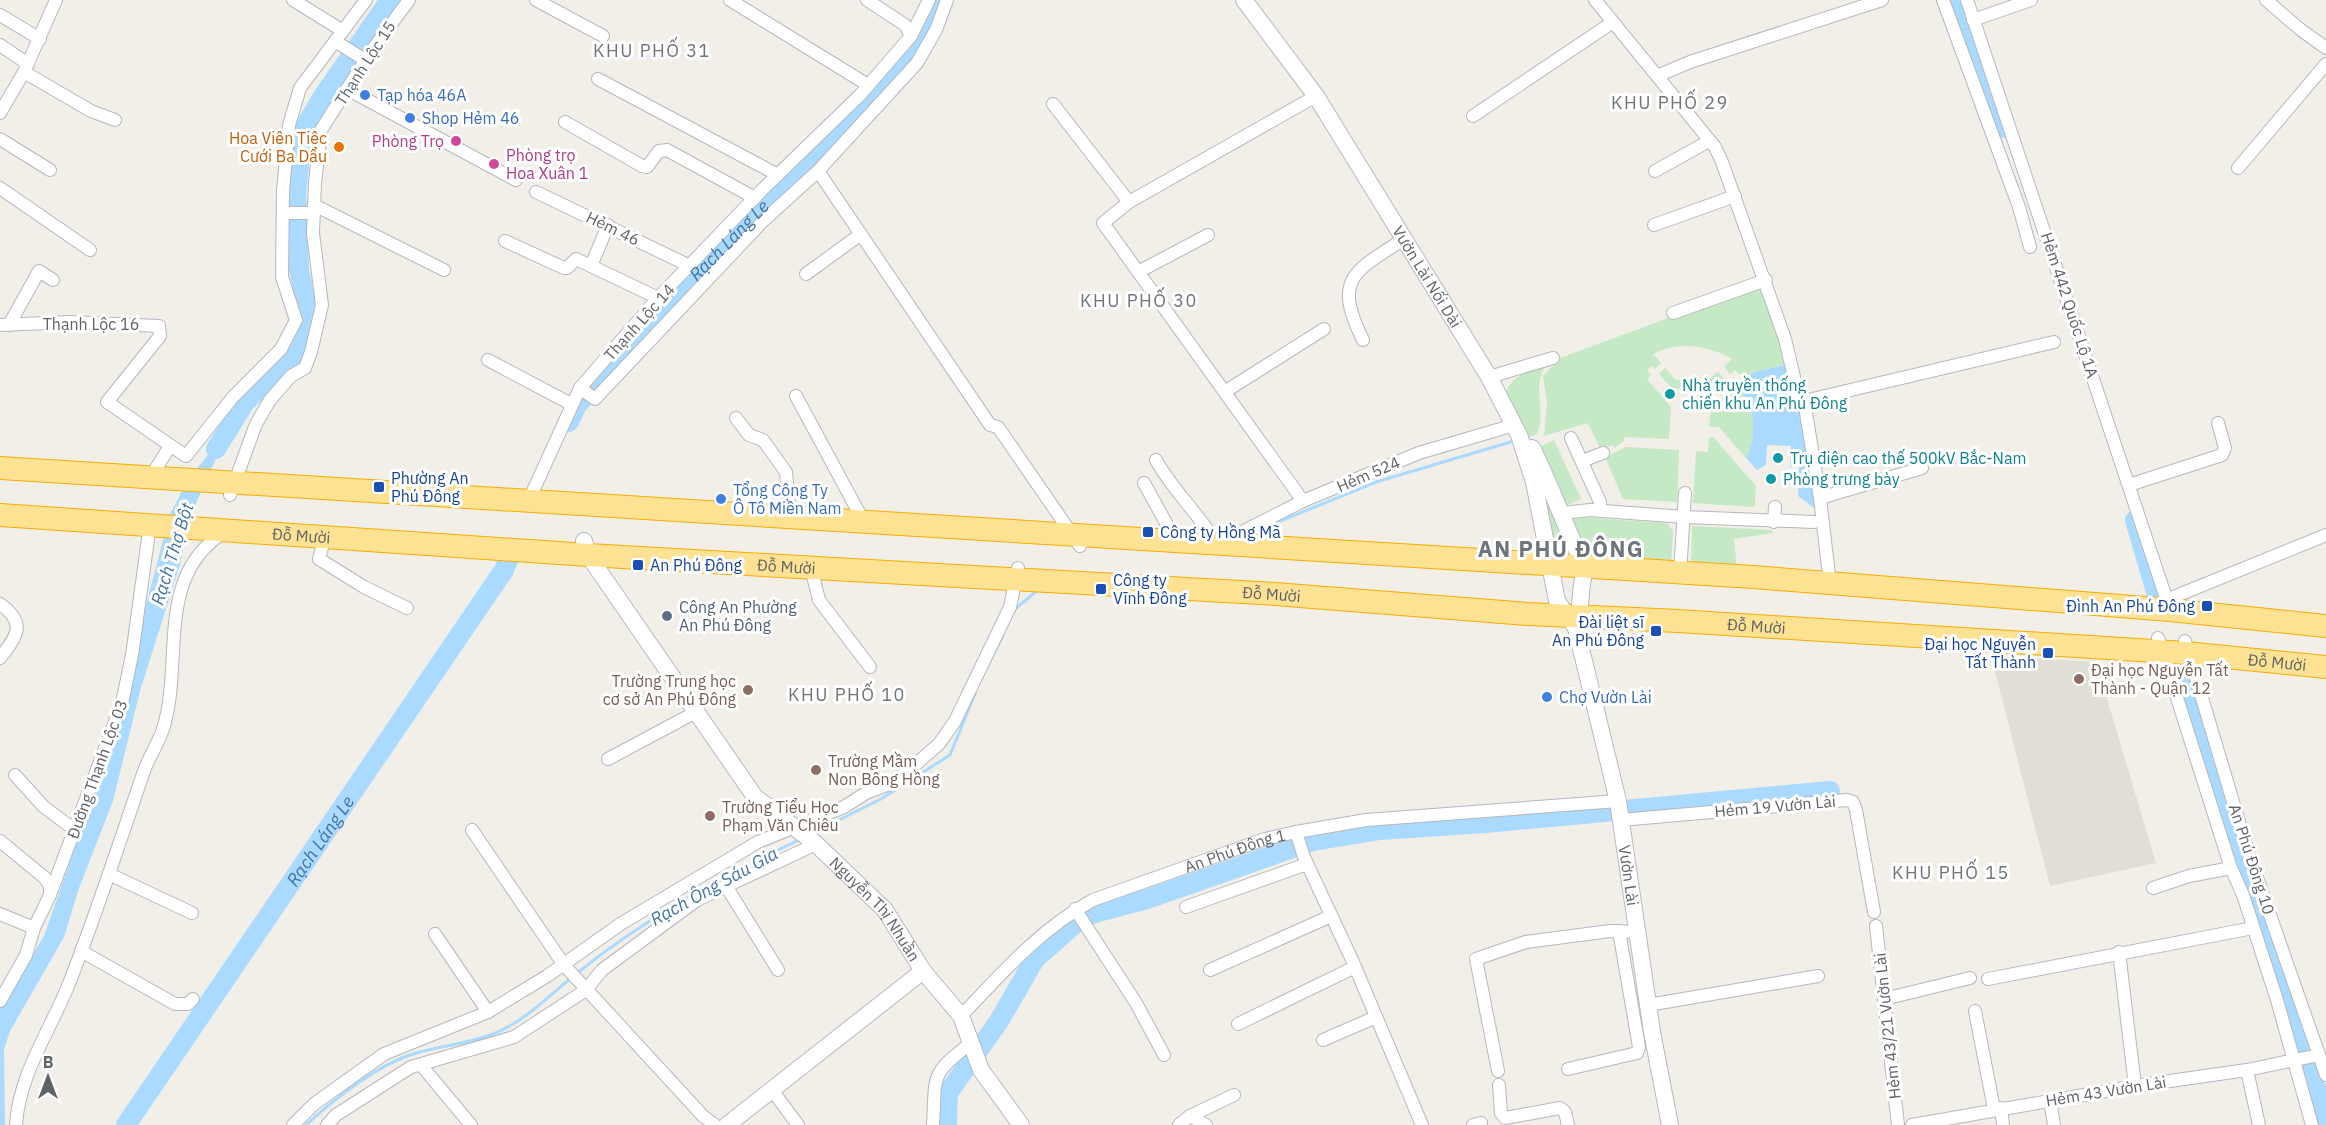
<svg xmlns="http://www.w3.org/2000/svg" width="2326" height="1125" font-family="'IBM Plex Sans',sans-serif">
	<style>
		.education { fill: #e1ded6 }
		.green { fill: #c5e8c5 }
		.water { fill: #aadaff }
		.lines { fill: none; stroke-linecap: round; stroke-linejoin: round }
		.stream { stroke: #aadaff; stroke-width: 3 }
		.river { stroke: #aadaff; stroke-width: 20 }
		.street-casing { stroke: #b5b8bc; stroke-width: 14 }
		.secondary-casing { stroke: #b6babf; stroke-width: 18 }
		.highway-casing { stroke: #f9ab00; stroke-width: 24 }
		.street { stroke: #fff; stroke-width: 12 }
		.secondary { stroke: #fff; stroke-width: 16 }
		.highway { stroke: #fde293; stroke-width: 22 }
		.shop-dot { fill: #3f7fe0; stroke: #fff; stroke-width: 2 }
		.hotel-dot { fill: #d1479c; stroke: #fff; stroke-width: 2 }
		.food-dot { fill: #e8710a; stroke: #fff; stroke-width: 2 }
		.culture-dot { fill: #0f9aa8; stroke: #fff; stroke-width: 2 }
		.transit-dot { fill: #1a4fb4; stroke: #fff; stroke-width: 2 }
		.service-dot { fill: #5c6f8a; stroke: #fff; stroke-width: 2 }
		.education-dot { fill: #8d6e63; stroke: #fff; stroke-width: 2 }
		.labels { text-anchor: middle; dominant-baseline: central; stroke-width: 6; stroke-linejoin: round; paint-order: stroke }
		.street-label { font-size: 16px; fill: #5f6368; stroke: #fff }
		.shop-label { font-size: 16px; fill: #366cbe; stroke: #fff; text-anchor: start }
		.food-label { font-size: 16px; fill: #c56008; stroke: #fff; text-anchor: end }
		.hotel-label { font-size: 16px; fill: #b23c85; stroke: #fff; text-anchor: end }
		.culture-label { font-size: 16px; fill: #0d838f; stroke: #fff; text-anchor: start }
		.transit-label { font-size: 16px; fill: #164399; stroke: #fff; text-anchor: start }
		.service-label { font-size: 16px; fill: #4e5e75; stroke: #fff; text-anchor: start }
		.education-label { font-size: 16px; fill: #785e54; stroke: #fff; text-anchor: start }
		.neighbourhood-label { font-size: 18px; letter-spacing: 1.5px; fill: #70757a; stroke: #fff }
		.water-label { font-size: 18px; font-style: italic; fill: #4174aa; stroke: #fff }
		.district-label { font-size: 22px; font-weight: bold; letter-spacing: 1.5px; fill: #70757a; stroke: #fff }
	</style>
	<rect width="100%" height="100%" fill="#f1efe8"/>
	<path class="education" d="M 1991,656 L 2096,662 L 2156,863 L 2050,886 Z"/>
	<g class="green">
		<path d="M 1763,283 L 1788,364 L 1754,372 L 1744,379 L 1735,370 L 1730,374 L 1724,367 L 1732,359 C 1708,345 1679,341 1653,354 L 1661,363 L 1655,369 L 1652,366 L 1647,370 L 1651,375 L 1647,379 L 1671,407 L 1669,439 L 1624,437 L 1624,441 L 1614,448 L 1612,445 L 1601,450 L 1588,423 L 1544,436 L 1547,404 L 1543,376 L 1560,358 Z"/>
		<path d="M 1546,366 C 1531,384 1547,413 1537,434 L 1528,438 L 1504,398 C 1511,375 1524,372 1546,366 Z"/>
		<path d="M 1665,368 L 1676,380 L 1684,381 L 1685,389 L 1672,388 L 1659,374 Z"/>
		<path d="M 1718,372 L 1724,379 L 1712,391 L 1698,390 L 1698,381 L 1706,381 Z"/>
		<path d="M 1737,385 C 1755,407 1758,433 1746,458 L 1719,427 L 1709,427 L 1711,409 Z"/>
		<path d="M 1709,437 L 1714,438 L 1756,486 L 1755,507 L 1693,503 L 1696,451 L 1708,452 Z"/>
		<path d="M 1554,440 L 1581,499 L 1565,506 L 1538,448 Z"/>
		<path d="M 1626,447 L 1679,450 L 1677,502 L 1623,499 L 1605,457 Z"/>
		<path d="M 1534,464 L 1572,551 L 1554,557 Z"/>
		<path d="M 1576,517 L 1667,523 L 1673,531 L 1671,566 L 1587,560 L 1571,522 Z"/>
		<path d="M 1692,526 L 1772,530 L 1773,533 L 1734,539 L 1737,570 L 1691,568 Z"/>
	</g>
	<g class="water">
		<path d="M 1788,364 L 1802,409 L 1817,510 L 1798,496 L 1799,467 L 1790,467 L 1791,446 L 1767,445 L 1766,465 L 1757,470 L 1746,458 C 1758,433 1755,407 1737,385 L 1754,372 Z"/>
		<path d="M 230,427 L 189,519 L 180,564 L 140,691 L 113,801 L 79,888 L 64,937 L 10,1031 L 4,1049 L 5,1125 L 0,1125 L 0,1009 L 44,936 L 90,805 L 105,776 L 121,717 L 129,670 L 170,514 L 188,480 Z"/>
	</g>
	<g class="lines">
		<g class="stream">
			<path d="M 1249,534 L 1376,482 L 1514,441"/>
			<path d="M 1014,610 L 1039,589"/>
			<path d="M 986,669 L 1003,635"/>
			<path d="M 813,833 L 881,799 L 950,755 L 975,694"/>
			<path d="M 576,974 C 645,918 721,877 801,839"/>
			<path d="M 306,1125 C 333,1100 377,1065 413,1054 C 439,1046 467,1044 493,1034 C 522,1023 547,998 571,978"/>
		</g>
		<g class="river">
			<path d="M 1960,0 L 2004,128"/>
			<path id="s1" d="M 569,422 L 577,405 L 671,299 L 912,52 L 933,16 L 939,0"/>
			<path d="M 216,449 L 245,402 L 287,364 L 305,340 L 309,313 L 299,270 L 296,194 L 303,130 L 324,95 L 390,0"/>
			<path d="M 2135,520 L 2158,599"/>
			<path d="M 2176,657 L 2326,1119"/>
			<path id="s2" d="M 126,1125 L 504,570 L 510,555"/>
			<path d="M 947,1125 L 948,1093 L 999,1021 L 1035,959 L 1078,921 L 1094,913 L 1147,899 L 1313,841 L 1380,830 L 1485,823 L 1830,791"/>
		</g>
		<g class="street-casing">
			<g id="street">
				<path d="M 293,0 L 343,31"/>
				<path d="M 536,0 L 603,36"/>
				<path d="M 730,0 L 868,85"/>
				<path d="M 1595,0 L 1715,147 L 1722,162 L 1785,339 L 1799,398 L 1804,401 L 1820,498 L 1830,584"/>
				<path d="M 1943,0 L 2019,207 L 2030,247"/>
				<path d="M 1967,0 L 2170,610"/>
				<path d="M 2266,0 L 2301,30 L 2326,48"/>
				<path d="M 0,15 L 40,39"/>
				<path d="M 1973,20 L 2031,0"/>
				<path d="M 911,36 L 929,0"/>
				<path d="M 335,41 L 365,60"/>
				<path d="M 0,45 L 28,64"/>
				<path d="M 24,72 L 91,111 L 115,120"/>
				<path d="M 1657,76 L 1690,62 L 1882,0"/>
				<path d="M 598,79 L 778,175"/>
				<path d="M 347,89 L 516,180"/>
				<path d="M 1053,104 L 1129,202"/>
				<path d="M 0,113 L 24,72 L 56,0"/>
				<path d="M 1473,116 L 1613,22"/>
				<path d="M 565,122 L 642,166 L 647,167 L 659,151 L 667,150 L 755,198"/>
				<path d="M 0,139 L 50,170"/>
				<path d="M 2238,168 L 2326,64"/>
				<path d="M 818,171 L 990,425 L 998,427 L 1080,546"/>
				<path d="M 1655,171 L 1709,141"/>
				<path d="M 0,188 L 90,250"/>
				<path d="M 536,192 L 690,266"/>
				<path d="M 314,205 L 444,270"/>
				<path d="M 283,213 L 314,213"/>
				<path d="M 608,225 L 591,266 L 658,298"/>
				<path d="M 1654,225 L 1735,196"/>
				<path d="M 505,241 L 564,268 L 567,268 L 576,259 L 591,266"/>
				<path d="M 1138,272 L 1208,235"/>
				<path d="M 806,274 L 861,234"/>
				<path d="M 1673,313 L 1766,280"/>
				<path d="M 0,325 L 69,322 L 159,326 L 160,336 L 107,402 L 186,456 L 233,397 L 281,349 L 296,320 L 282,277 L 283,191 L 289,125 L 300,88 L 366,0"/>
				<path d="M 9,325 L 39,271 L 53,280"/>
				<path d="M 1363,340 C 1332,278 1355,271 1404,239"/>
				<path d="M 488,360 L 571,404"/>
				<path d="M 1489,377 L 1553,358"/>
				<path d="M 580,388 L 595,399 L 763,221 L 818,171 L 917,63 L 936,30 L 947,0"/>
				<path d="M 1226,391 L 1324,329"/>
				<path d="M 796,396 L 864,522"/>
				<path d="M 1804,401 L 2054,342"/>
				<path d="M 736,418 L 749,435 L 763,440 L 786,472 L 790,518"/>
				<path d="M 1571,438 L 1600,502 L 1600,511"/>
				<path d="M 1156,460 C 1170,486 1192,507 1209,532 L 1208,543"/>
				<path d="M 1582,461 L 1603,453"/>
				<path d="M 150,478 L 170,446"/>
				<path d="M 1144,483 L 1176,541"/>
				<path d="M 2129,485 L 2222,455 L 2225,448 L 2218,423"/>
				<path d="M 230,495 L 256,424 L 270,400 L 291,376 L 305,368 L 311,352 L 322,305 L 313,233 L 315,183 L 321,130 L 372,50 L 409,0"/>
				<path d="M 1820,498 L 1922,468"/>
				<path d="M 1303,501 L 1103,223 L 1129,202 L 1316,96"/>
				<path d="M 528,502 L 580,388 L 658,298 L 762,190 L 860,95 L 911,36 L 905,25 L 867,0"/>
				<path d="M 1562,513 L 1590,510 L 1684,517 L 1814,522"/>
				<path d="M 1774,522 L 1775,507"/>
				<path d="M 325,536 L 319,559 L 364,587 L 407,608"/>
				<path d="M 1231,544 L 1236,535 L 1303,501 L 1419,453 L 1514,425"/>
				<path d="M 811,568 L 819,600 L 870,667"/>
				<path d="M 1680,574 L 1685,493"/>
				<path d="M 2166,600 L 2326,535"/>
				<path d="M 0,604 C 27,623 17,636 0,658"/>
				<path d="M 2185,641 L 2248,852 L 2326,1075"/>
				<path d="M 608,759 L 696,712"/>
				<path d="M 15,775 L 44,807 L 75,830"/>
				<path d="M 1621,820 L 1847,800 L 1853,802 L 1856,810 L 1874,912"/>
				<path d="M 472,830 L 564,965 L 703,1116 L 715,1125"/>
				<path d="M 1296,832 L 1304,857 L 1353,962 L 1422,1125"/>
				<path d="M 0,841 L 45,878 L 50,886 L 50,893"/>
				<path d="M 2231,868 L 2243,895 L 2277,1000 L 2312,1125"/>
				<path d="M 109,874 L 192,913"/>
				<path d="M 726,886 L 778,970"/>
				<path d="M 2153,888 L 2189,876 L 2231,868 L 2158,638"/>
				<path d="M 1186,907 L 1307,864"/>
				<path d="M 1075,909 L 1136,1003 L 1164,1055"/>
				<path d="M 0,914 L 34,928"/>
				<path d="M 1876,926 L 1898,1125"/>
				<path d="M 435,934 L 488,1012"/>
				<path d="M 81,951 L 175,1004 L 188,1004 L 193,999"/>
				<path d="M 2119,952 L 2135,1086"/>
				<path d="M 1210,970 L 1331,916"/>
				<path d="M 1988,979 L 2253,928"/>
				<path d="M 1884,999 L 1970,978"/>
				<path d="M 0,1001 L 26,955 L 34,928 L 50,895 L 122,703 L 132,655 L 148,539 L 148,524"/>
				<path d="M 1648,1005 L 1818,976"/>
				<path d="M 1975,1011 L 1994,1109"/>
				<path id="s3" d="M 961,1016 C 1002,973 1040,929 1093,900 L 1265,839 L 1296,832 L 1366,820 L 1618,801"/>
				<path d="M 1238,1024 L 1355,967"/>
				<path d="M 1323,1040 L 1376,1017"/>
				<path d="M 421,1065 L 471,1125"/>
				<path d="M 1568,1069 L 1637,1053 L 1639,1047 L 1619,931"/>
				<path d="M 2247,1070 L 2259,1125"/>
				<path d="M 1498,1071 L 1476,959 L 1526,942 L 1610,931 L 1637,932"/>
				<path d="M 1499,1085 L 1501,1113 L 1505,1118 L 1560,1108 L 1565,1112 L 1568,1125"/>
				<path d="M 772,1090 L 798,1125"/>
				<path d="M 2050,1100 L 2054,1125"/>
				<path d="M 2001,1108 L 2003,1125"/>
				<path d="M 1190,1116 L 1206,1125"/>
				<path d="M 16,1125 C 19,1073 52,1028 70,981 C 97,912 120,841 144,771 C 149,757 158,744 163,729 C 184,664 154,577 223,533"/>
				<path d="M 293,1125 L 314,1104 L 384,1054 L 488,1012 L 547,976 L 622,923 L 758,842 L 844,807 L 866,793 L 895,782 L 939,744 L 955,721 L 1010,607 L 1018,568"/>
				<path d="M 327,1125 L 336,1115 L 411,1067 L 514,1037 L 586,990 L 602,970 L 697,900 L 816,844"/>
				<path d="M 933,1125 C 936,1075 929,1075 971,1043"/>
				<path d="M 1179,1125 L 1190,1116 L 1234,1095"/>
				<path d="M 1473,1125 L 1481,1123"/>
				<path d="M 1912,1125 L 2135,1086 L 2247,1070 L 2319,1055"/>
			</g>
		</g>
		<g class="secondary-casing">
			<g id="secondary">
				<path id="s4" d="M 1244,0 L 1316,96 L 1489,377 L 1519,435 L 1534,482 L 1557,601 L 1576,628 L 1618,801 L 1652,1032 L 1670,1125"/>
				<path d="M 1532,448 C 1552,487 1565,529 1586,568 C 1578,587 1583,607 1576,627"/>
				<path id="s5" d="M 584,541 L 588,555 L 755,797 L 816,844 L 885,910 L 923,971 L 961,1016 L 981,1070 L 1021,1125"/>
				<path d="M 727,1125 L 923,971"/>
			</g>
		</g>
		<g class="highway-casing">
			<g id="highway">
				<path d="M 0,468 L 1753,577 L 2170,610 L 2326,626"/>
				<path id="s6" d="M 0,515 L 588,555 L 1275,594 L 1528,614 L 1678,621 L 2186,653 L 2326,667"/>
			</g>
		</g>
		<use href="#street" class="street"/>
		<use href="#secondary" class="secondary"/>
		<use href="#highway" class="highway"/>
	</g>
	<g class="shop-dot">
		<circle cx="365" cy="95" r="6"/>
		<circle cx="410" cy="118" r="6"/>
		<circle cx="721" cy="499" r="6"/>
		<circle cx="1547" cy="697" r="6"/>
	</g>
	<g class="hotel-dot">
		<circle cx="456" cy="141" r="6"/>
		<circle cx="494" cy="164" r="6"/>
	</g>
	<circle class="food-dot" cx="339" cy="147" r="6"/>
	<g class="culture-dot">
		<circle cx="1670" cy="394" r="6"/>
		<circle cx="1778" cy="458" r="6"/>
		<circle cx="1771" cy="479" r="6"/>
	</g>
	<g class="transit-dot">
		<rect x="373" y="481" width="12" height="12" rx="3"/>
		<rect x="1142" y="526" width="12" height="12" rx="3"/>
		<rect x="632" y="559" width="12" height="12" rx="3"/>
		<rect x="1095" y="583" width="12" height="12" rx="3"/>
		<rect x="2201" y="600" width="12" height="12" rx="3"/>
		<rect x="1650" y="625" width="12" height="12" rx="3"/>
		<rect x="2042" y="647" width="12" height="12" rx="3"/>
	</g>
	<circle class="service-dot" cx="667" cy="616" r="6"/>
	<g class="education-dot">
		<circle cx="2079" cy="679" r="6"/>
		<circle cx="748" cy="690" r="6"/>
		<circle cx="816" cy="770" r="6"/>
		<circle cx="710" cy="816" r="6"/>
	</g>
	<g class="labels">
		<g class="street-label">
			<text transform="translate(365 63) rotate(-57)">Thạnh Lộc 15</text>
			<text transform="translate(613 228) rotate(26)">Hẻm 46</text>
			<text stroke="none"><textPath href="#s4" startOffset="332">Vườn Lài Nối Dài</textPath></text>
			<text transform="translate(2070 305) rotate(72)">Hẻm 442 Quốc Lộ 1A</text>
			<text transform="translate(639 322) rotate(-48)">Thạnh Lộc 14</text>
			<text x="91" y="324">Thạnh Lộc 16</text>
			<text transform="translate(1368 474) rotate(-23)">Hẻm 524</text>
			<text stroke="none"><textPath href="#s6" startOffset="302">Đỗ Mười</textPath></text>
			<text stroke="none"><textPath href="#s6" startOffset="788">Đỗ Mười</textPath></text>
			<text stroke="none"><textPath href="#s6" startOffset="1274">Đỗ Mười</textPath></text>
			<text stroke="none"><textPath href="#s6" startOffset="1760">Đỗ Mười</textPath></text>
			<text stroke="none"><textPath href="#s6" startOffset="2282">Đỗ Mười</textPath></text>
			<text transform="translate(97 769) rotate(-70)">Đường Thạnh Lộc 03</text>
			<text transform="translate(1775 806) rotate(-5)">Hẻm 19 Vườn Lài</text>
			<text stroke="none"><textPath href="#s3" startOffset="327">An Phú Đông 1</textPath></text>
			<text transform="translate(2252 859) rotate(72)">An Phú Đông 10</text>
			<text stroke="none"><textPath href="#s4" startOffset="972">Vườn Lài</textPath></text>
			<text stroke="none"><textPath href="#s5" startOffset="474">Nguyễn Thị Nhuần</textPath></text>
			<text transform="translate(1887 1026) rotate(-96)">Hẻm 43/21 Vườn Lài</text>
			<text transform="translate(2106 1091) rotate(-9)">Hẻm 43 Vườn Lài</text>
		</g>
		<g class="shop-label">
			<text x="377" y="95">Tạp hóa 46A</text>
			<text x="422" y="118">Shop Hẻm 46</text>
			<text x="733" y="490">Tổng Công Ty<tspan x="733" dy="18">Ô Tô Miền Nam</tspan></text>
			<text x="1559" y="697">Chợ Vườn Lài</text>
		</g>
		<g class="food-label">
			<text x="327" y="138">Hoa Viên Tiệc<tspan x="327" dy="18">Cưới Ba Dẩu</tspan></text>
		</g>
		<g class="hotel-label">
			<text x="444" y="141">Phòng Trọ</text>
			<text x="506" y="155" text-anchor="start">Phòng trọ<tspan x="506" dy="18">Hoa Xuân 1</tspan></text>
		</g>
		<g class="culture-label">
			<text x="1682" y="385">Nhà truyền thống<tspan x="1682" dy="18">chiến khu An Phú Đông</tspan></text>
			<text x="1790" y="458">Trụ điện cao thế 500kV Bắc-Nam</text>
			<text x="1783" y="479">Phòng trưng bày</text>
		</g>
		<g class="transit-label">
			<text x="391" y="478">Phường An<tspan x="391" dy="18">Phú Đông</tspan></text>
			<text x="1160" y="532">Công ty Hồng Mã</text>
			<text x="650" y="565">An Phú Đông</text>
			<text x="1113" y="580">Công ty<tspan x="1113" dy="18">Vĩnh Đông</tspan></text>
			<text x="2195" y="606" text-anchor="end">Đình An Phú Đông</text>
			<text x="1644" y="622" text-anchor="end">Đài liệt sĩ<tspan x="1644" dy="18">An Phú Đông</tspan></text>
			<text x="2036" y="644" text-anchor="end">Đại học Nguyễn<tspan x="2036" dy="18">Tất Thành</tspan></text>
		</g>
		<g class="service-label">
			<text x="679" y="607">Công An Phường<tspan x="679" dy="18">An Phú Đông</tspan></text>
		</g>
		<g class="education-label">
			<text x="2091" y="670">Đại học Nguyễn Tất<tspan x="2091" dy="18">Thành - Quận 12</tspan></text>
			<text x="736" y="681" text-anchor="end">Trường Trung học<tspan x="736" dy="18">cơ sở An Phú Đông</tspan></text>
			<text x="828" y="761">Trường Mầm<tspan x="828" dy="18">Non Bông Hồng</tspan></text>
			<text x="722" y="807">Trường Tiểu Học<tspan x="722" dy="18">Phạm Văn Chiêu</tspan></text>
		</g>
		<g class="neighbourhood-label">
			<text x="652" y="50">KHU PHỐ 31</text>
			<text x="1670" y="102">KHU PHỐ 29</text>
			<text x="1139" y="300">KHU PHỐ 30</text>
			<text x="847" y="694">KHU PHỐ 10</text>
			<text x="1951" y="872">KHU PHỐ 15</text>
		</g>
		<g class="water-label">
			<text stroke="none"><textPath href="#s1" startOffset="243">Rạch Láng Le</textPath></text>
			<text transform="translate(172 554) rotate(-73)">Rạch Thợ Bột</text>
			<text stroke="none"><textPath href="#s2" startOffset="344">Rạch Láng Le</textPath></text>
			<text transform="translate(714 886) rotate(-29)">Rạch Ông Sáu Gia</text>
		</g>
		<g class="district-label">
			<text x="1561" y="548">AN PHÚ ĐÔNG</text>
		</g>
	</g>
	<g transform="translate(48 1077)" stroke="#ffffff" stroke-width="4.5" paint-order="stroke">
	<path d="M0-4.5L10 22L0 15L-10 22Z" fill="#5f6368"/>
	<text y="-9" font-size="16" font-weight="bold" text-anchor="middle" fill="#5f6368">B</text>
	</g>
</svg>
